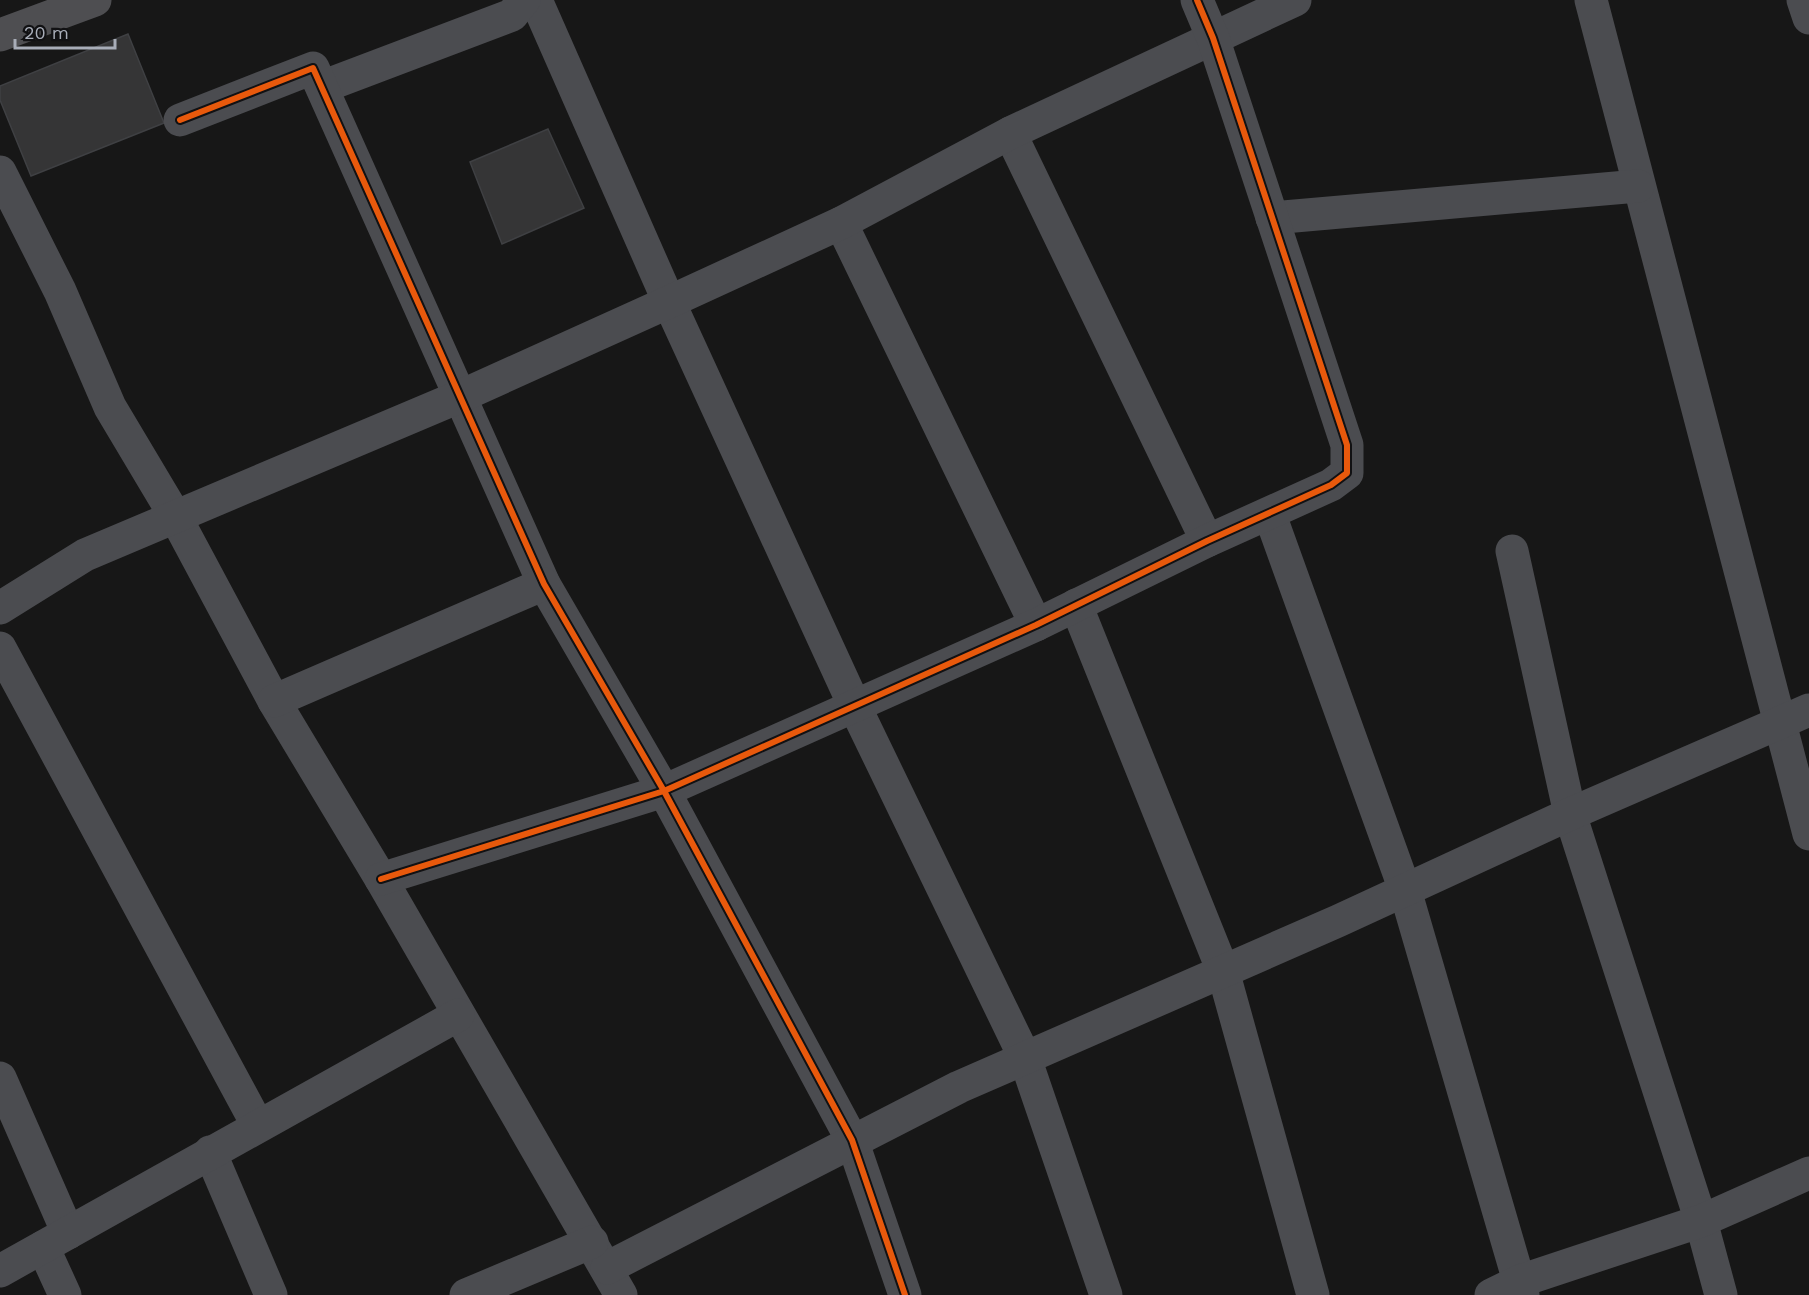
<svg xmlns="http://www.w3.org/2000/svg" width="1809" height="1295" font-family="'Work Sans',sans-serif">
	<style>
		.building { fill: #353536; stroke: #3f4043; stroke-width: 1.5 }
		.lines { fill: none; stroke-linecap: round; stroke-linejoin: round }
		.minor { stroke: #4b4c50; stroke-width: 33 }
		.highway { stroke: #4e4e51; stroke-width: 33 }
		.cycleway-casing { stroke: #111113; stroke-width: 10 }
		.cycleway { stroke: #e8590c; stroke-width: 6 }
	</style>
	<rect width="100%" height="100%" fill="#171717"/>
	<g class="building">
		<path d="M 128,34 L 164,123 L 31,176 L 0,100 L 0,86 Z"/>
		<path d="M 548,129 L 584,208 L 502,244 L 470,162 Z"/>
	</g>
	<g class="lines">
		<g class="minor">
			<path d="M 536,0 L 669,302 L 855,707 L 1025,1058 L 1106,1295"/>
			<path d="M 1591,0 L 1809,834"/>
			<path d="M 1803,0 L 1809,18"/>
			<path d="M 322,87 L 512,15 L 524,0"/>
			<path d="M 180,120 L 313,68 L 544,584 L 664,791 L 852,1140 L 905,1295"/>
			<path d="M 1010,133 L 1207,541"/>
			<path d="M 0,172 L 60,291 L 110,407 L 175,516 L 274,701 L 381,879 L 621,1295"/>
			<path d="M 1272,218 L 1638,186"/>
			<path d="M 841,223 L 1036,625"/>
			<path d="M 1270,515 L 1405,890 L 1523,1295"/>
			<path d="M 1512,551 L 1570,814 L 1701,1221 L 1721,1295"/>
			<path d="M 1076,605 L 1223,971 L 1313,1295"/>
			<path d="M 0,608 L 85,555 L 461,396 L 669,302 L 841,223 L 1010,133 L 1295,0"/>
			<path d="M 0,648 L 258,1126"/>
			<path d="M 274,701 L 544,584"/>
			<path d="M 381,879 L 664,791 L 1036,625 L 1207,541 L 1331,485 L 1347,473 L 1347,445 L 1213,38 L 1197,0"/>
			<path d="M 0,1078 L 68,1233"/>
			<path d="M 210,1152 L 271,1295"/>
			<path d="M 43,1247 L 65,1295"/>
			<path d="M 607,1268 L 959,1087 L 1338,921 L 1570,814 L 1809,710"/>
			<path d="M 0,1271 L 458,1015"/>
			<path d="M 466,1295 L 592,1242"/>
			<path d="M 1491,1295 L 1520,1281 L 1701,1221 L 1809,1173"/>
		</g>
		<path class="highway" d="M 0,35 L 95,0"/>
		<g class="cycleway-casing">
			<g id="cycleway">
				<path d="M 180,120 L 313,68 L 544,584 L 664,791 L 852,1140 L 905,1295"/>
				<path d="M 381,879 L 664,791 L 1036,625 L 1207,541 L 1331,485 L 1347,473 L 1347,445 L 1213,38 L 1197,0"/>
			</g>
		</g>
		<use href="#cycleway" class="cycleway"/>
	</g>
	<path d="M15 39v9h100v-9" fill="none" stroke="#a8adb8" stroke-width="3"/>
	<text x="24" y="39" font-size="18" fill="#a8adb8" stroke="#111113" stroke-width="4.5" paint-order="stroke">20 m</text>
</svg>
